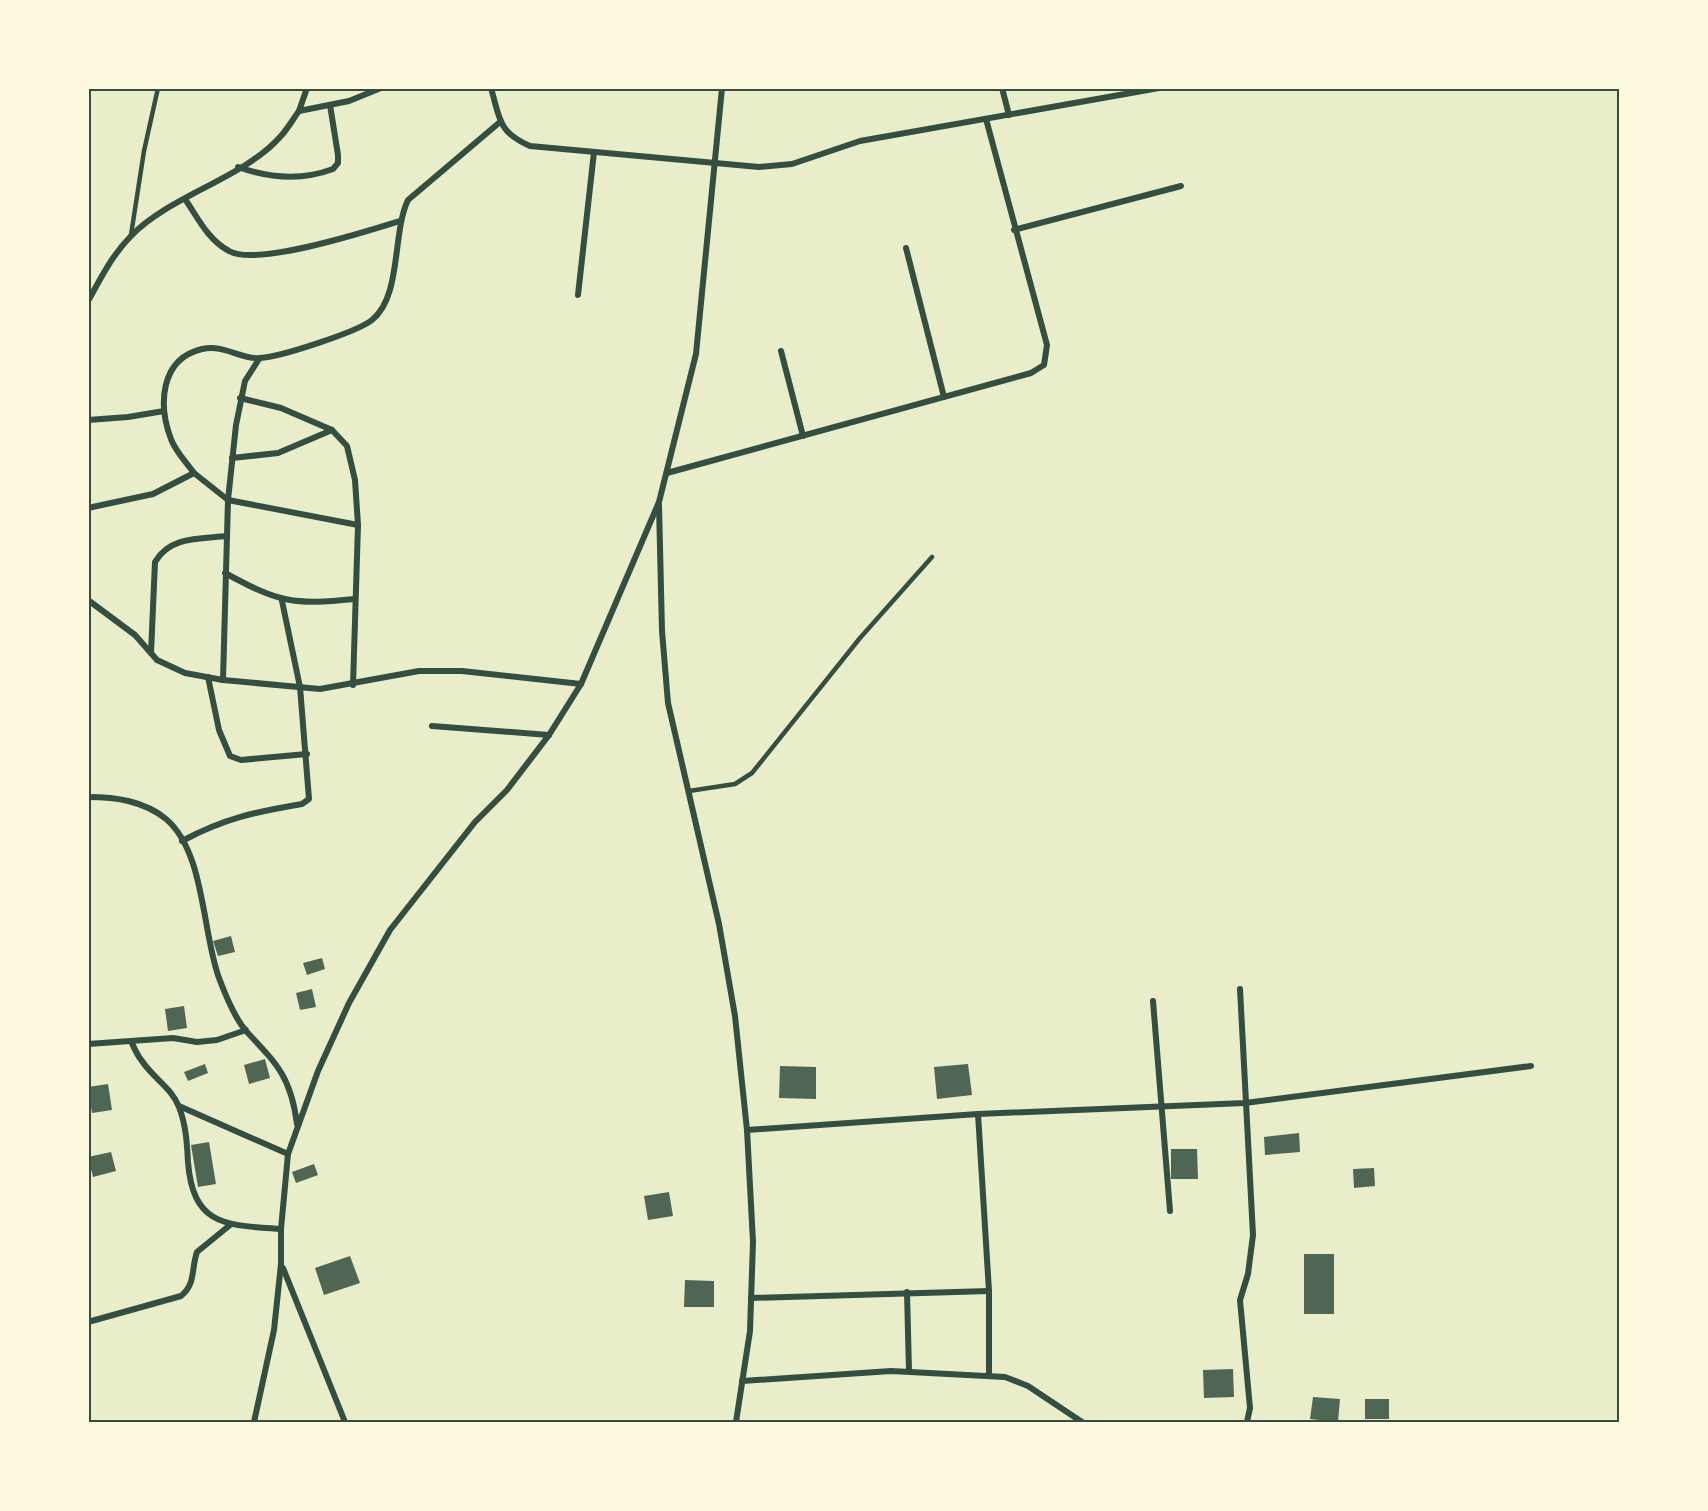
<svg xmlns="http://www.w3.org/2000/svg" width="1708" height="1511" font-family="'Nunito Sans',sans-serif">
	<style>
		.building { fill: #4f6655 }
		.lines { fill: none; stroke-linecap: round; stroke-linejoin: round }
		.service { stroke: #344e41; stroke-width: 4.5 }
		.minor { stroke: #344e41; stroke-width: 6 }
		.neatline { fill: none; stroke: #344e41; stroke-width: 2 }
	</style>
	<rect width="100%" height="100%" fill="#e9edc9"/>
	<g class="building">
		<path d="M 231,936 L 235,952 L 218,956 L 213,941 Z"/>
		<path d="M 322,958 L 325,969 L 307,975 L 303,963 Z"/>
		<path d="M 312,989 L 316,1007 L 300,1010 L 296,993 Z"/>
		<path d="M 184,1006 L 187,1028 L 168,1031 L 165,1009 Z"/>
		<path d="M 265,1059 L 270,1078 L 249,1084 L 244,1065 Z"/>
		<path d="M 205,1064 L 208,1073 L 188,1081 L 184,1072 Z"/>
		<path d="M 968,1064 L 972,1095 L 937,1099 L 934,1067 Z"/>
		<path d="M 780,1066 L 816,1067 L 816,1099 L 779,1098 Z"/>
		<path d="M 108,1084 L 112,1110 L 92,1113 L 88,1087 Z"/>
		<path d="M 1299,1133 L 1300,1152 L 1265,1155 L 1264,1137 Z"/>
		<path d="M 209,1142 L 216,1184 L 198,1187 L 191,1145 Z"/>
		<path d="M 1171,1149 L 1197,1149 L 1198,1179 L 1171,1179 Z"/>
		<path d="M 111,1152 L 116,1171 L 93,1177 L 88,1157 Z"/>
		<path d="M 314,1164 L 318,1175 L 296,1183 L 292,1172 Z"/>
		<path d="M 1374,1168 L 1375,1186 L 1354,1188 L 1353,1169 Z"/>
		<path d="M 669,1192 L 673,1216 L 648,1220 L 644,1196 Z"/>
		<rect x="1304" y="1254" width="30" height="60"/>
		<path d="M 350,1256 L 360,1283 L 324,1295 L 315,1268 Z"/>
		<path d="M 685,1280 L 714,1281 L 714,1307 L 684,1307 Z"/>
		<path d="M 1233,1369 L 1234,1397 L 1204,1398 L 1203,1370 Z"/>
		<path d="M 1313,1397 L 1340,1399 L 1338,1422 L 1310,1419 Z"/>
		<rect x="1365" y="1399" width="24" height="20"/>
	</g>
	<g class="lines">
		<g class="service">
			<path d="M 131,235 L 144,151 L 158,88"/>
			<path d="M 689,791 L 735,784 L 752,773 L 860,638 L 932,557"/>
		</g>
		<g class="minor">
			<path d="M 491,88 C 500,119 498,132 530,146 L 759,167 L 792,164 L 860,141 L 1159,88"/>
			<path d="M 1002,88 L 1009,115"/>
			<path d="M 299,111 L 307,88"/>
			<path d="M 238,167 C 269,178 301,181 333,169 L 338,163 L 338,155 L 330,105"/>
			<path d="M 185,199 C 198,218 208,240 229,251 C 257,267 368,231 400,221"/>
			<path d="M 1014,230 L 1181,186"/>
			<path d="M 906,248 L 944,397"/>
			<path d="M 578,295 L 594,152"/>
			<path d="M 88,301 C 101,278 112,255 131,236 C 169,196 244,178 280,137 C 287,130 293,119 299,111 L 349,101 L 381,88"/>
			<path d="M 781,351 L 803,436"/>
			<path d="M 88,420 L 128,417 L 164,411"/>
			<path d="M 332,430 L 347,446 L 355,480 L 358,525 L 353,685"/>
			<path d="M 232,458 L 278,453 L 332,430 L 281,408 L 240,398"/>
			<path d="M 194,473 C 187,463 175,451 171,439 C 158,405 160,359 202,349 C 225,344 241,360 260,358 C 280,357 357,332 372,320 C 402,296 392,233 408,200 L 500,122"/>
			<path d="M 667,473 L 1031,373 L 1044,365 L 1047,345 L 986,119"/>
			<path d="M 659,505 L 662,631 L 668,703 L 719,924 L 735,1016 L 747,1130 L 753,1242 L 750,1331 L 736,1422"/>
			<path d="M 88,508 L 153,494 L 194,473 L 228,500 L 358,525"/>
			<path d="M 225,573 C 280,603 293,605 355,599"/>
			<path d="M 88,600 L 135,635 L 157,660 L 185,673 L 223,680 L 320,689 L 419,671 L 462,671 L 581,684"/>
			<path d="M 151,653 L 155,562 C 170,536 200,539 227,536"/>
			<path d="M 208,677 L 219,730 L 230,756 L 241,760 L 307,754"/>
			<path d="M 223,680 L 228,500 L 236,425 L 245,381 L 259,359"/>
			<path d="M 432,726 L 549,735"/>
			<path d="M 88,797 C 116,797 144,801 166,819 C 205,852 202,932 219,978 C 225,994 234,1017 246,1031 C 277,1064 291,1077 297,1124"/>
			<path d="M 182,841 C 225,818 255,812 302,804 L 309,799 L 300,687 L 282,601"/>
			<path d="M 1240,989 L 1253,1235 L 1248,1274 L 1240,1300 L 1250,1408 L 1247,1422"/>
			<path d="M 1153,1001 L 1170,1211"/>
			<path d="M 131,1041 C 134,1048 137,1055 142,1061 C 153,1078 172,1088 179,1107 C 186,1125 187,1143 188,1162 C 193,1227 227,1225 281,1229"/>
			<path d="M 88,1044 L 173,1038 L 197,1042 L 217,1040 L 246,1030"/>
			<path d="M 179,1106 L 288,1154"/>
			<path d="M 978,1114 L 989,1291 L 989,1376"/>
			<path d="M 747,1130 L 978,1114 L 1245,1103 L 1531,1066"/>
			<path d="M 283,1268 L 345,1422"/>
			<path d="M 907,1292 L 909,1371"/>
			<path d="M 751,1298 L 989,1291"/>
			<path d="M 88,1322 L 181,1296 C 196,1284 191,1269 197,1252 L 230,1225"/>
			<path d="M 742,1381 L 891,1371 L 1005,1377 L 1028,1386 L 1082,1422"/>
			<path d="M 254,1422 L 274,1330 L 281,1264 L 281,1229 L 288,1154 L 318,1071 L 349,1003 L 390,930 L 475,822 L 507,790 L 549,735 L 581,684 L 659,502 L 696,354 L 722,88"/>
		</g>
	</g>
	<rect width="1708" height="1511" fill="none" stroke="#fefae0" stroke-width="180"/>
	<rect x="90" y="90" width="1528" height="1331" class="neatline"/>
</svg>
